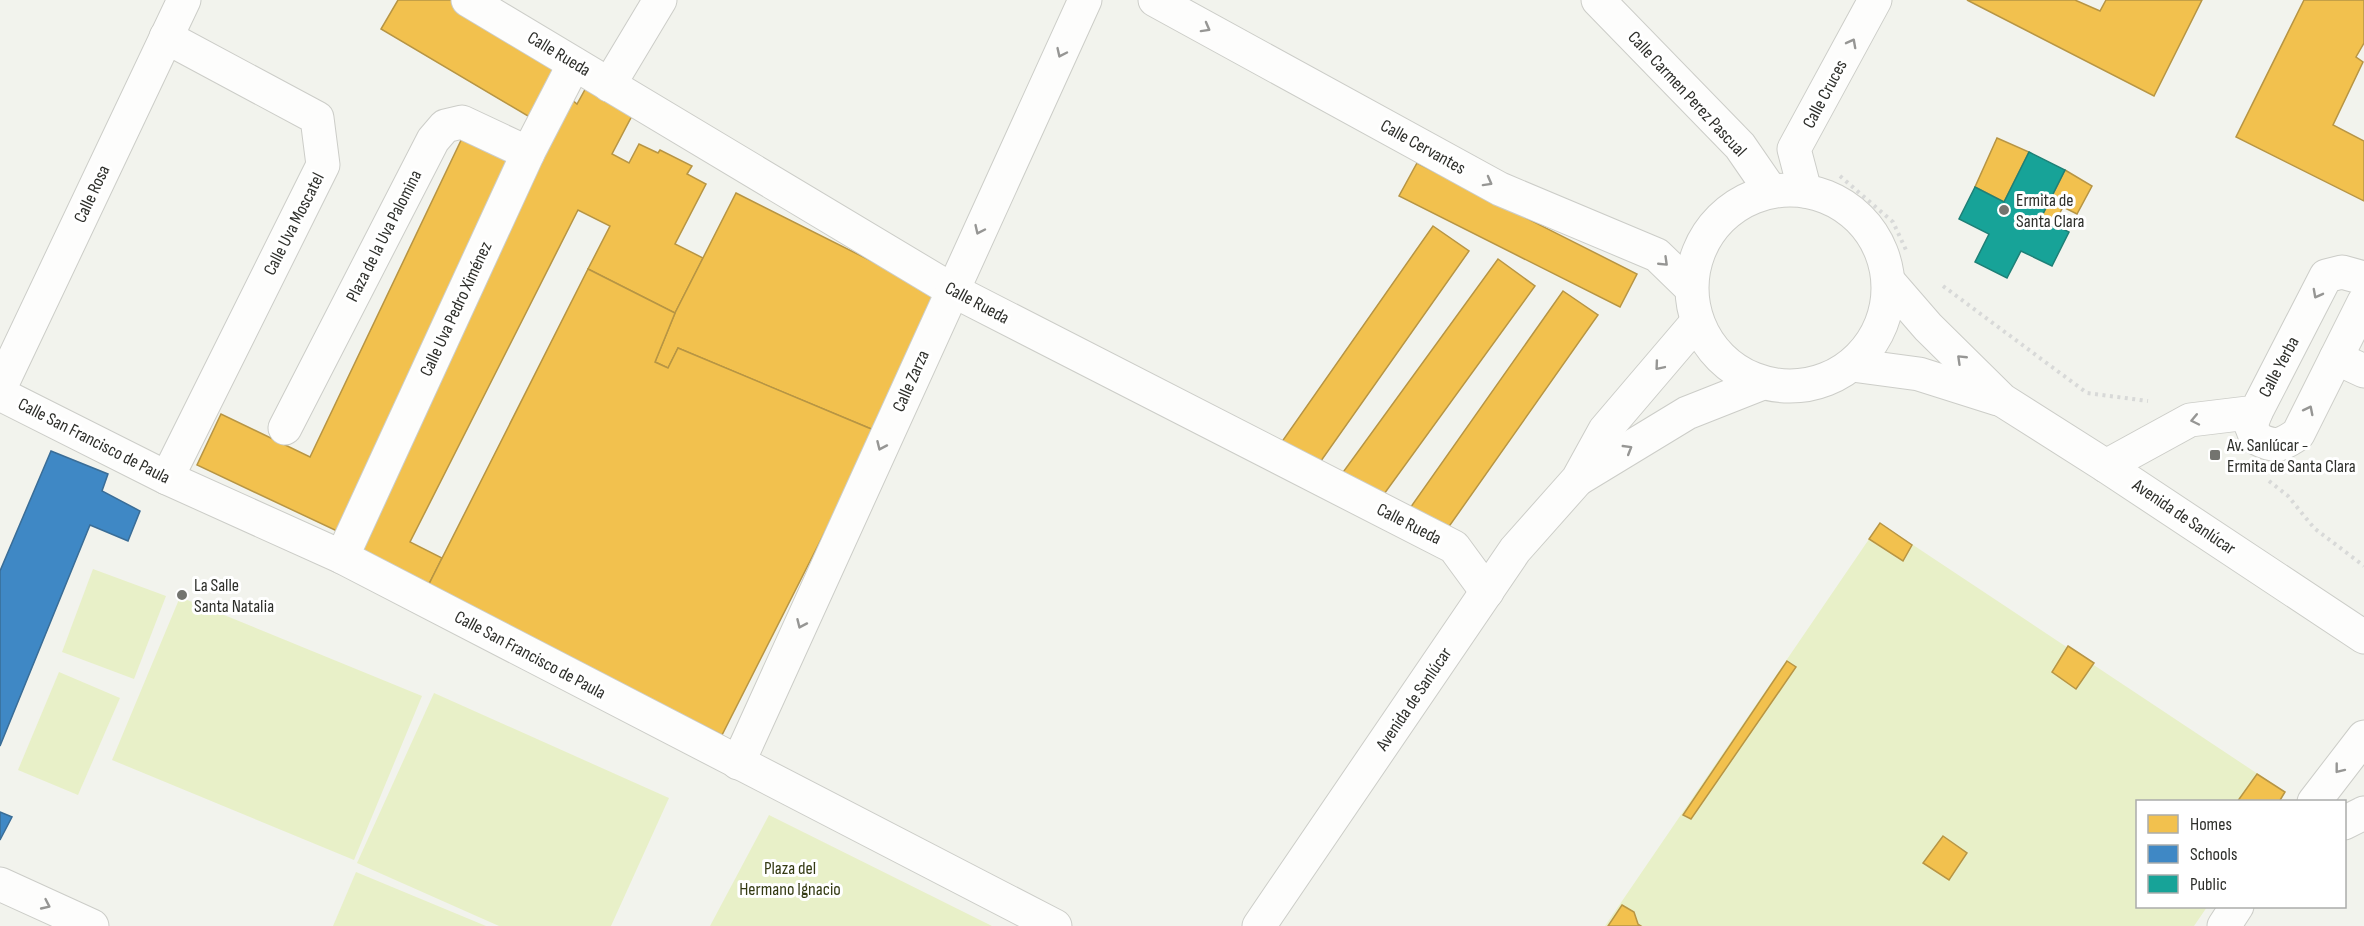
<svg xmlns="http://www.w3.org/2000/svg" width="2364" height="926" font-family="'Sofia Sans Condensed',sans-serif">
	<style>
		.green { fill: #e8f0c8 }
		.homes { fill: #f2c14e; stroke: #b79544; stroke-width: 1.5 }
		.schools { fill: #3f88c5; stroke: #3a6d97; stroke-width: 1.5 }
		.public { fill: #17a398; stroke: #1e8077; stroke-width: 1.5 }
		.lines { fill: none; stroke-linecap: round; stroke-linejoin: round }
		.minor-casing { stroke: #cccdc8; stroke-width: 35 }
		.tertiary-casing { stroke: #cccdc8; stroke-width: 35 }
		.secondary-casing { stroke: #cccdc8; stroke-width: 35 }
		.path { stroke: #d8d9d8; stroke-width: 4; stroke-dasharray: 3 4.5; stroke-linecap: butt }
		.minor { stroke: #fdfdfc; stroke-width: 33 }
		.tertiary { stroke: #fdfdfc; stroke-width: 33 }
		.secondary { stroke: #fdfdfc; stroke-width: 33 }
		.oneway { stroke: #969694 }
		.poi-dot { fill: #73746f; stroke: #fff; stroke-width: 2 }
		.labels { text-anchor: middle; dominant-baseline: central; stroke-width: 6; stroke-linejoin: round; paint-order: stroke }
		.street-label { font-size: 18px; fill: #2e2f2b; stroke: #fff }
		.poi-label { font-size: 18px; fill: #2e2f2b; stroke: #fff; text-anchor: start }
		.park-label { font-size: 18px; fill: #343a13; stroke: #fff }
	</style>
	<rect width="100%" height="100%" fill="#f2f3ed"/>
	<g class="green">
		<path d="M 1880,523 L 2285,792 L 2279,801 L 2138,802 L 2138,906 L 2207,907 L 2194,926 L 1605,926 Z"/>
		<path d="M 93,569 L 166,596 L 134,679 L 62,652 Z"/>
		<path d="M 180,597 L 422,696 L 354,860 L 112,760 Z"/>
		<path d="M 59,672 L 120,698 L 78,795 L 18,770 Z"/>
		<path d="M 434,693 L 669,798 L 611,926 L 499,926 L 357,863 Z"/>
		<path d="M 769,815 L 992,926 L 710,926 Z"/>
		<path d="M 356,872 L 486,926 L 333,926 Z"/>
	</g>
	<g class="homes">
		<path d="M 398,0 L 455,0 L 565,66 L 533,119 L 381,29 Z"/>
		<path d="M 1967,0 L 2075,0 L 2100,11 L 2106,0 L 2202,0 L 2154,96 Z"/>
		<path d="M 2304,0 L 2364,0 L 2364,43 L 2356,57 L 2363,62 L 2333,125 L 2364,141 L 2364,201 L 2236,137 Z"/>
		<path d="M 587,86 L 635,110 L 612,154 L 629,163 L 639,144 L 658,153 L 660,150 L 692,166 L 687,174 L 706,184 L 675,244 L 703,258 L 675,313 L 588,269 L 610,226 L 578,210 L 410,542 L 442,558 L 427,588 L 357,552 L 541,155 L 572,100 L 577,104 Z"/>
		<path d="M 465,132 L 514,155 L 337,531 L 197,465 L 221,414 L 310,457 Z"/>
		<path d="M 1997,138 L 2029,152 L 2004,202 L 1975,187 Z"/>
		<path d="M 1417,163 L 1637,274 L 1620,307 L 1399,196 Z"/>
		<path d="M 2065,170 L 2092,186 L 2077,214 L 2063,207 L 2054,224 L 2041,218 Z"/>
		<path d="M 736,193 L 943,297 L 876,431 L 678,348 L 668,368 L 655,362 L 675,313 Z"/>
		<path d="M 1433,226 L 1469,251 L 1316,468 L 1281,443 Z"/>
		<path d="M 1498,259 L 1535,286 L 1379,501 L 1341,475 Z"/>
		<path d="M 588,269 L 675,313 L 655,362 L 668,368 L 678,348 L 876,431 L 722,735 L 427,588 Z"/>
		<path d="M 1563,291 L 1598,315 L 1443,535 L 1408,511 Z"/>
		<path d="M 1880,523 L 1912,545 L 1903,561 L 1869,539 Z"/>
		<path d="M 2068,646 L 2094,663 L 2076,689 L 2052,672 Z"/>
		<path d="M 1787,661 L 1796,667 L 1691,819 L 1683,815 Z"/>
		<path d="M 2257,774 L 2285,792 L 2279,802 L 2237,802 Z"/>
		<path d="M 1943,836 L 1967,853 L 1949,880 L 1923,863 Z"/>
		<path d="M 1622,905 L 1634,912 L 1638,924 L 1641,926 L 1608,926 Z"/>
	</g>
	<g class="schools">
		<path d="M 51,451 L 108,474 L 102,491 L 140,511 L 128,541 L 90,525 L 0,746 L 0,571 Z"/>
		<path d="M 0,812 L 12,817 L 0,840 Z"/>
	</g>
	<path class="public" d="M 2029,152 L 2065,170 L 2041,218 L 2069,232 L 2052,266 L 2021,251 L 2007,278 L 1975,262 L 1989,234 L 1959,219 L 1975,187 L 2004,202 Z"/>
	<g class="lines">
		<g class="minor-casing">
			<g id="minor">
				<path d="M 468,0 L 952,290 L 1454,547 L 1487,592"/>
				<path d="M 166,37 L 317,118 L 323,165 L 167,478"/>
				<path d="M 609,85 L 660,0"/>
				<path d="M 1805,191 L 1794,149 L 1875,0"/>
				<path d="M 2336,358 L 2364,371"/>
				<path d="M 0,388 L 184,0"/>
				<path d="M 0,394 L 167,478 L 342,557 L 1055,926"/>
				<path d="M 2256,412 L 2251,425 L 2256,438 C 2275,448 2281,446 2298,434 L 2364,302"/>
				<path d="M 285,428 L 433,140 L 445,126 L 462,122 L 528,153"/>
				<path d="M 2106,466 L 2190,420 L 2256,412 L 2326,276 L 2342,272 L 2364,278"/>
				<path d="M 342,557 L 528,153 L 574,64"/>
				<path d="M 738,763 L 1085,0"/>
				<path d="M 2314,802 L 2364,737"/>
				<path d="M 2344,823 L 2364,813"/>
				<path d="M 0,884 L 92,926"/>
				<path d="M 2224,926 L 2237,906"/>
			</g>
		</g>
		<g class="tertiary-casing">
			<g id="tertiary">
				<path d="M 1155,0 L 1500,189 L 1657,255 L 1691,288"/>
				<path d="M 1598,0 L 1740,146 L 1771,191"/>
			</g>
		</g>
		<g class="secondary-casing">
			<g id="secondary">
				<circle cx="1790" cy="288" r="98"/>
				<path d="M 1889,282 L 1928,327 L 2002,400 L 2106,466 L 2364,637"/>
				<path d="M 1852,365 L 1919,374 L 1998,399"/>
				<path d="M 1580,478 L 1687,413 L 1763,383"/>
				<path d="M 1259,926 L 1515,550 L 1578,479 L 1605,430 L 1697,322"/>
			</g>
		</g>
		<g class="path">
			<path d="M 1840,176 L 1893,222 L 1906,250"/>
			<path d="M 1943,286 L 2087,393 L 2148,401"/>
			<path d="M 2269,481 L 2288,496 L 2314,528 L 2364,566"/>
		</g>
		<use href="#minor" class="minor"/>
		<use href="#tertiary" class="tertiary"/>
		<use href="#secondary" class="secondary"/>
	</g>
	<defs><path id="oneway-chevron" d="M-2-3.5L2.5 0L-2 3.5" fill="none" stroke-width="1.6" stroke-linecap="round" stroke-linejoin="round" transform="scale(1.5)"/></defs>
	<g class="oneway">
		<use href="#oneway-chevron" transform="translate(1206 28) rotate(29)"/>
		<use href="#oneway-chevron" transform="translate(1852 43) rotate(-62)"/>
		<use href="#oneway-chevron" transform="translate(1061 53) rotate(115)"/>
		<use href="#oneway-chevron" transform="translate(1488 182) rotate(29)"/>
		<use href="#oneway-chevron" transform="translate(979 230) rotate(115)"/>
		<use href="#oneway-chevron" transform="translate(1664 262) rotate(44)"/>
		<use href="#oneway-chevron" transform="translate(2317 294) rotate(118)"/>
		<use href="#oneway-chevron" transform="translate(1961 359) rotate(-136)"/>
		<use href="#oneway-chevron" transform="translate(1659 366) rotate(130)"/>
		<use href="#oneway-chevron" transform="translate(2309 410) rotate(-63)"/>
		<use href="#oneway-chevron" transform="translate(2195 420) rotate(168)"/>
		<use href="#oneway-chevron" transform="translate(881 446) rotate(114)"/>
		<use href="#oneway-chevron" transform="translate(1628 449) rotate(-31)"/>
		<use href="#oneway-chevron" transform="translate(801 624) rotate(114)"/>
		<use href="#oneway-chevron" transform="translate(2339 769) rotate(128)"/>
		<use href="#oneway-chevron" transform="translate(46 905) rotate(25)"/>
	</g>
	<g class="poi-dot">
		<circle cx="2004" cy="210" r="6"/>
		<rect x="2209" y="449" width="12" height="12" rx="3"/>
		<circle cx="182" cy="595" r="6"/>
	</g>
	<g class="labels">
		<g class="street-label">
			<text transform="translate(559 54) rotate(31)">Calle Rueda</text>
			<text transform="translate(1687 94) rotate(47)">Calle Carmen Perez Pascual</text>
			<text transform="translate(1825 94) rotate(-62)">Calle Cruces</text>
			<text transform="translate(1423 147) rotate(29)">Calle Cervantes</text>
			<text transform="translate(92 194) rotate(-65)">Calle Rosa</text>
			<text transform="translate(294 224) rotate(-63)">Calle Uva Moscatel</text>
			<text transform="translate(384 236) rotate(-63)">Plaza de la Uva Palomina</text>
			<text transform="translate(977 303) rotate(28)">Calle Rueda</text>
			<text transform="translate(456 309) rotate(-65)">Calle Uva Pedro Ximénez</text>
			<text transform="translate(2279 367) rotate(-62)">Calle Yerba</text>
			<text transform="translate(911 381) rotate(-66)">Calle Zarza</text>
			<text transform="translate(94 441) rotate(27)">Calle San Francisco de Paula</text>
			<text transform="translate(2184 517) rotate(34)">Avenida de Sanlúcar</text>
			<text transform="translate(1409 524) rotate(27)">Calle Rueda</text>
			<text transform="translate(530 655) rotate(28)">Calle San Francisco de Paula</text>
			<text transform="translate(1414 699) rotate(-56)">Avenida de Sanlúcar</text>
		</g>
		<g class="poi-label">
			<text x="2016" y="200">Ermita de<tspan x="2016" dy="21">Santa Clara</tspan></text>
			<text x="2227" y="445">Av. Sanlúcar -<tspan x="2227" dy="21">Ermita de Santa Clara</tspan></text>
			<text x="194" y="585">La Salle<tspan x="194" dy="21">Santa Natalia</tspan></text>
		</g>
		<g class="park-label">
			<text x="790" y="868">Plaza del<tspan x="790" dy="21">Hermano Ignacio</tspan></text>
		</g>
	</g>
	<rect x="2136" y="800" width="210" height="108" fill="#ffffff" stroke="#abacaa" stroke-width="1.5"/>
	<rect x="2148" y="815" width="30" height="18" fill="#f2c14e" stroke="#abacaa" stroke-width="1.5"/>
	<text x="2190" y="830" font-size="18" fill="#2e2f2b">Homes</text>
	<rect x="2148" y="845" width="30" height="18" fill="#3f88c5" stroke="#abacaa" stroke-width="1.5"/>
	<text x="2190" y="860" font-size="18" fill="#2e2f2b">Schools</text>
	<rect x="2148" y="875" width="30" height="18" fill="#17a398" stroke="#abacaa" stroke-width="1.5"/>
	<text x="2190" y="890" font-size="18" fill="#2e2f2b">Public</text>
</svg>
